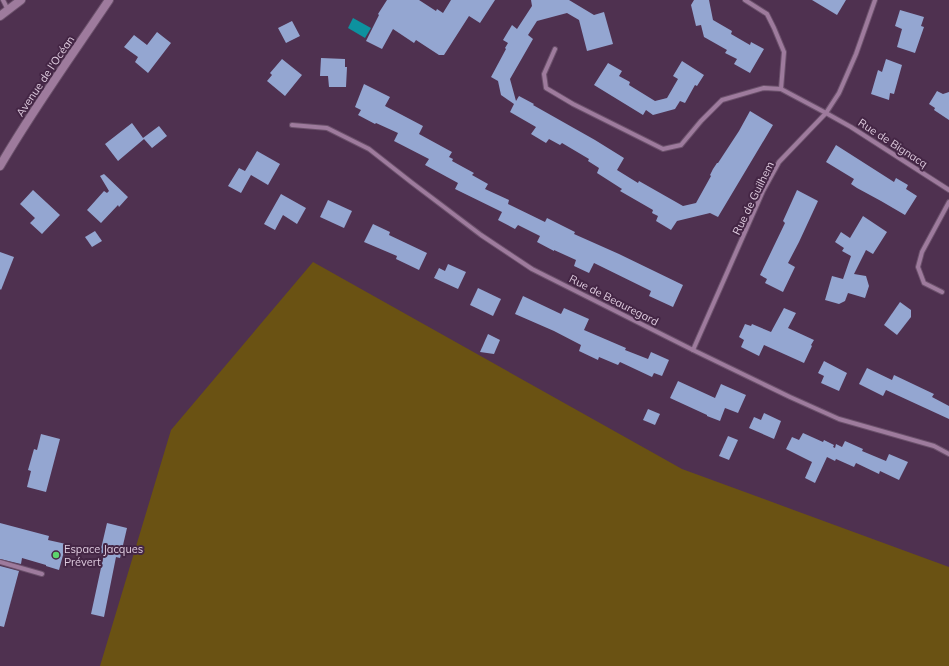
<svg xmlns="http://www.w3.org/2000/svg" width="949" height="666" font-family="Mulish,sans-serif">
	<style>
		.green { fill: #6a5213 }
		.water { fill: #0d929f }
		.building { fill: #94a6d1 }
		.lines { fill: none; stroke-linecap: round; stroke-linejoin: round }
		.street-casing { stroke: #6b516b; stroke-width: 6 }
		.secondary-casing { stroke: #6b516b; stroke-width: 10 }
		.street { stroke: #9e7b9d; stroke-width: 4 }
		.secondary { stroke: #9e7b9d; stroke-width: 8 }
		.poi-dot { fill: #5cd56d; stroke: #442645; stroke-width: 1.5 }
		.labels { text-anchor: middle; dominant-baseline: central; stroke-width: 4; stroke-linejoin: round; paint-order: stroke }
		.street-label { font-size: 11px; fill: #dfccdf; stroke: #442645 }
		.poi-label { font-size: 11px; fill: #dfccdf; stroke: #442645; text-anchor: start }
	</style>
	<rect width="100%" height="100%" fill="#4f3150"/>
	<path class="green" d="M 313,262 L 682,469 L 949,567 L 949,666 L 100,666 L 171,430 Z"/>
	<path class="water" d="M 353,18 L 371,28 L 365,38 L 348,28 Z"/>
	<g class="building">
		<path d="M 387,0 L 419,0 L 436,11 L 437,9 L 443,13 L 451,0 L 495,0 L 480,23 L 469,16 L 444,55 L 439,55 L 416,40 L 414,43 L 393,29 L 382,49 L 366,41 L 379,15 L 378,14 Z"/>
		<path d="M 531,0 L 569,0 L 594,15 L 604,12 L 613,44 L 587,51 L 579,20 L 567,13 L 537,21 L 528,35 L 533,39 L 510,79 L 516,101 L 519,96 L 534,104 L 533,105 L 595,140 L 624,158 L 617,170 L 638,183 L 639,181 L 683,206 L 696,203 L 711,176 L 710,175 L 713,169 L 717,163 L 718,163 L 739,131 L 750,111 L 773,125 L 718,217 L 710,213 L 677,221 L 671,230 L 656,221 L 658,216 L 652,213 L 653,210 L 620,191 L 622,189 L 597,173 L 599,168 L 588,161 L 589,159 L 562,143 L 560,145 L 549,139 L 546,143 L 531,134 L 536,127 L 510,112 L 514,104 L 501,95 L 498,81 L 491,77 L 506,49 L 505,48 L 508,43 L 503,40 L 512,25 L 517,29 L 532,6 Z"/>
		<path d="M 694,0 L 709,0 L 713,20 L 732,31 L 731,34 L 750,45 L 751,42 L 764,49 L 750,73 L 734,64 L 737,59 L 725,53 L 727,50 L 704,37 L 701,25 L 696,26 L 691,5 Z"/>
		<path d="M 812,0 L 846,0 L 837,15 Z"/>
		<path d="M 900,10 L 924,17 L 921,26 L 924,27 L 915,53 L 897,47 L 902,29 L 895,26 Z"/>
		<path d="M 292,21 L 300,36 L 286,43 L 278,28 Z"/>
		<path d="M 157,32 L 171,43 L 148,73 L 135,62 L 138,57 L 124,47 L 134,35 L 147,45 Z"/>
		<path d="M 321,58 L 345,59 L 345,67 L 347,67 L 346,87 L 329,87 L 328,76 L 320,76 Z"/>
		<path d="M 282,59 L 302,75 L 285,96 L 267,81 L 272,75 L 270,73 Z"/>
		<path d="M 886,59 L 902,65 L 894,94 L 890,93 L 889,100 L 871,94 L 878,70 L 882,72 Z"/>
		<path d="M 682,61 L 704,75 L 697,86 L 695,85 L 685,103 L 680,101 L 675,109 L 653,115 L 646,110 L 643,115 L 594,85 L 608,63 L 622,71 L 619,76 L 630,82 L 629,85 L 655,101 L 667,98 L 678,79 L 673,76 Z"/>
		<path d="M 364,84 L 390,97 L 385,106 L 423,126 L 419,134 L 452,152 L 449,157 L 453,159 L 452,161 L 474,173 L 472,175 L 488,184 L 485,189 L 509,200 L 508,204 L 545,222 L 547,218 L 575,232 L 574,234 L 619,254 L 683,285 L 673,307 L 649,296 L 651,291 L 594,263 L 589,273 L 574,266 L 576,260 L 554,250 L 554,251 L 537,242 L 540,236 L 518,225 L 515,229 L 498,220 L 502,212 L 455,189 L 458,183 L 425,165 L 429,159 L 394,141 L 398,133 L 376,123 L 375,124 L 358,115 L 361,110 L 355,107 Z"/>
		<path d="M 937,91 L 943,94 L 949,92 L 949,120 L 934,110 L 935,108 L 929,104 Z"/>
		<path d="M 132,123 L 143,138 L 159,126 L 167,136 L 152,148 L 144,139 L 118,161 L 105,144 Z"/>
		<path d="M 836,145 L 894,182 L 896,178 L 908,185 L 906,189 L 917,196 L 905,215 L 881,201 L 857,188 L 851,184 L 854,179 L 826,162 Z"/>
		<path d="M 257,151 L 280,164 L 268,185 L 251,175 L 241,193 L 228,186 L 239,168 L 245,171 Z"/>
		<path d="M 104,174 L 128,197 L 119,207 L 118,205 L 101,223 L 87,210 L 104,191 L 107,193 L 109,191 L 100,176 Z"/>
		<path d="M 33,190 L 60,215 L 42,234 L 30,223 L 35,218 L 20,204 Z"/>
		<path d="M 797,190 L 818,201 L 799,242 L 788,263 L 795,267 L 783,292 L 765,283 L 767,279 L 760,275 L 785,223 L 783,221 Z"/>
		<path d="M 281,194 L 306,208 L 297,224 L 283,215 L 275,230 L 264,224 Z"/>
		<path d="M 328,200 L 352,211 L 344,228 L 320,217 Z"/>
		<path d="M 863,216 L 887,232 L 873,254 L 866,250 L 854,274 L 866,276 L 869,286 L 865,298 L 848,293 L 845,301 L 839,304 L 825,300 L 832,276 L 843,279 L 851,256 L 842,251 L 844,248 L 835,242 L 841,232 L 850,238 Z"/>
		<path d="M 373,224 L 390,232 L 389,235 L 427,253 L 419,270 L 396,259 L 397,256 L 364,242 Z"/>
		<path d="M 95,231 L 102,241 L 92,247 L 85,237 Z"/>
		<path d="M 0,252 L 14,257 L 1,290 L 0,289 Z"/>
		<path d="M 448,264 L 466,272 L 458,289 L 434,278 L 439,268 L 445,271 Z"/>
		<path d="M 478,288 L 501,299 L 493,316 L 470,305 Z"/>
		<path d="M 523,296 L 561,314 L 564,308 L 589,319 L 584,330 L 626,348 L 625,350 L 648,359 L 651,352 L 669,360 L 662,376 L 654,373 L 652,377 L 620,362 L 618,365 L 599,357 L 598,360 L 579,351 L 581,345 L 554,331 L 515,314 Z"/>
		<path d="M 900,302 L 911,310 L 911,317 L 897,335 L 884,325 Z"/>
		<path d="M 784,308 L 796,313 L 788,328 L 814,340 L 811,345 L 812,346 L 804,363 L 764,345 L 759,356 L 741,347 L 744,340 L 739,337 L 745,324 L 751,326 L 752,324 L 771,332 Z"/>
		<path d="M 488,334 L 500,340 L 494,354 L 480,352 Z"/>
		<path d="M 824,361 L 847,373 L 839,391 L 821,383 L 824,376 L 818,373 Z"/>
		<path d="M 867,368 L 892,380 L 894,375 L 934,394 L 932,397 L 949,406 L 949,419 L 886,390 L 883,396 L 859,384 Z"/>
		<path d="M 678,381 L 715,398 L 721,384 L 746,395 L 738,413 L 725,408 L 720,421 L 707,416 L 707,415 L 670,398 Z"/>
		<path d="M 648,409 L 660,414 L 655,425 L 643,420 Z"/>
		<path d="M 764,413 L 781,421 L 774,439 L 749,428 L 754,417 L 761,420 Z"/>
		<path d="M 803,433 L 823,442 L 824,440 L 834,445 L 833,447 L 835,448 L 836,444 L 842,447 L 845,441 L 863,449 L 862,451 L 886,461 L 889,454 L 908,462 L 899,480 L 880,471 L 879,474 L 856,463 L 854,467 L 836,459 L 835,461 L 827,457 L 815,483 L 805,478 L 812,462 L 786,449 L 792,437 L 799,440 Z"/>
		<path d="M 41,434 L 60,439 L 46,492 L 27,487 L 31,471 L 28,470 L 34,449 L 37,450 Z"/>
		<path d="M 728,436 L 738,440 L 729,460 L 719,456 Z"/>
		<path d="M 0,523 L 49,536 L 48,540 L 66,544 L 59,570 L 46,566 L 46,565 L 22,558 L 21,564 L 0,559 Z"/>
		<path d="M 107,523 L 127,528 L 120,558 L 116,557 L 104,617 L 91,614 L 104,554 L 100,553 Z"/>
		<path d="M 0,566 L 19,571 L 4,627 L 0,626 Z"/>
	</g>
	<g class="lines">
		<g class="street-casing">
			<g id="street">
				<path d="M 3,0 L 8,10"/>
				<path d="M 745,0 L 767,14 L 774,28 L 784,52 L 781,89"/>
				<path d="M 555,49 L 544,74 L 546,88 L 573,104 L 663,149 L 681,145 L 701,121 L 722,100 L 764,88 L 781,89 L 826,113 L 851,127 L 949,190"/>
				<path d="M 292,125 L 327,128 L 369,149 L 411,182 L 481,235 L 532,269 L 693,350 L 790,397 L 839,419 L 934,446 L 949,454"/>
				<path d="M 942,292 L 924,283 L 918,267 L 922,252 L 949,202"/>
				<path d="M 693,350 L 763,191 L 779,162 L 826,113 L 839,93 L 856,54 L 875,0"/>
				<path d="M 0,562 L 42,574"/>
			</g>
		</g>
		<g class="secondary-casing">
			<g id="secondary">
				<path d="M 0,16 L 21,0"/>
				<path d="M 0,166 C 33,109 72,55 109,0"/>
			</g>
		</g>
		<use href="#street" class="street"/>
		<use href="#secondary" class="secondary"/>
	</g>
	<circle class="poi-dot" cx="56" cy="555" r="4"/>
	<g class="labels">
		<g class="street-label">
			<text transform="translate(45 76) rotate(-56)">Avenue de l'Océan</text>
			<text transform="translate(893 143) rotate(33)">Rue de Bignacq</text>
			<text transform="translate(753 198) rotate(-64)">Rue de Guilhem</text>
			<text transform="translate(614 300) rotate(27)">Rue de Beauregard</text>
		</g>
		<g class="poi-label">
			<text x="64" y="549">Espace Jacques<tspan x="64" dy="13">Prévert</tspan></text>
		</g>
	</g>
</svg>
